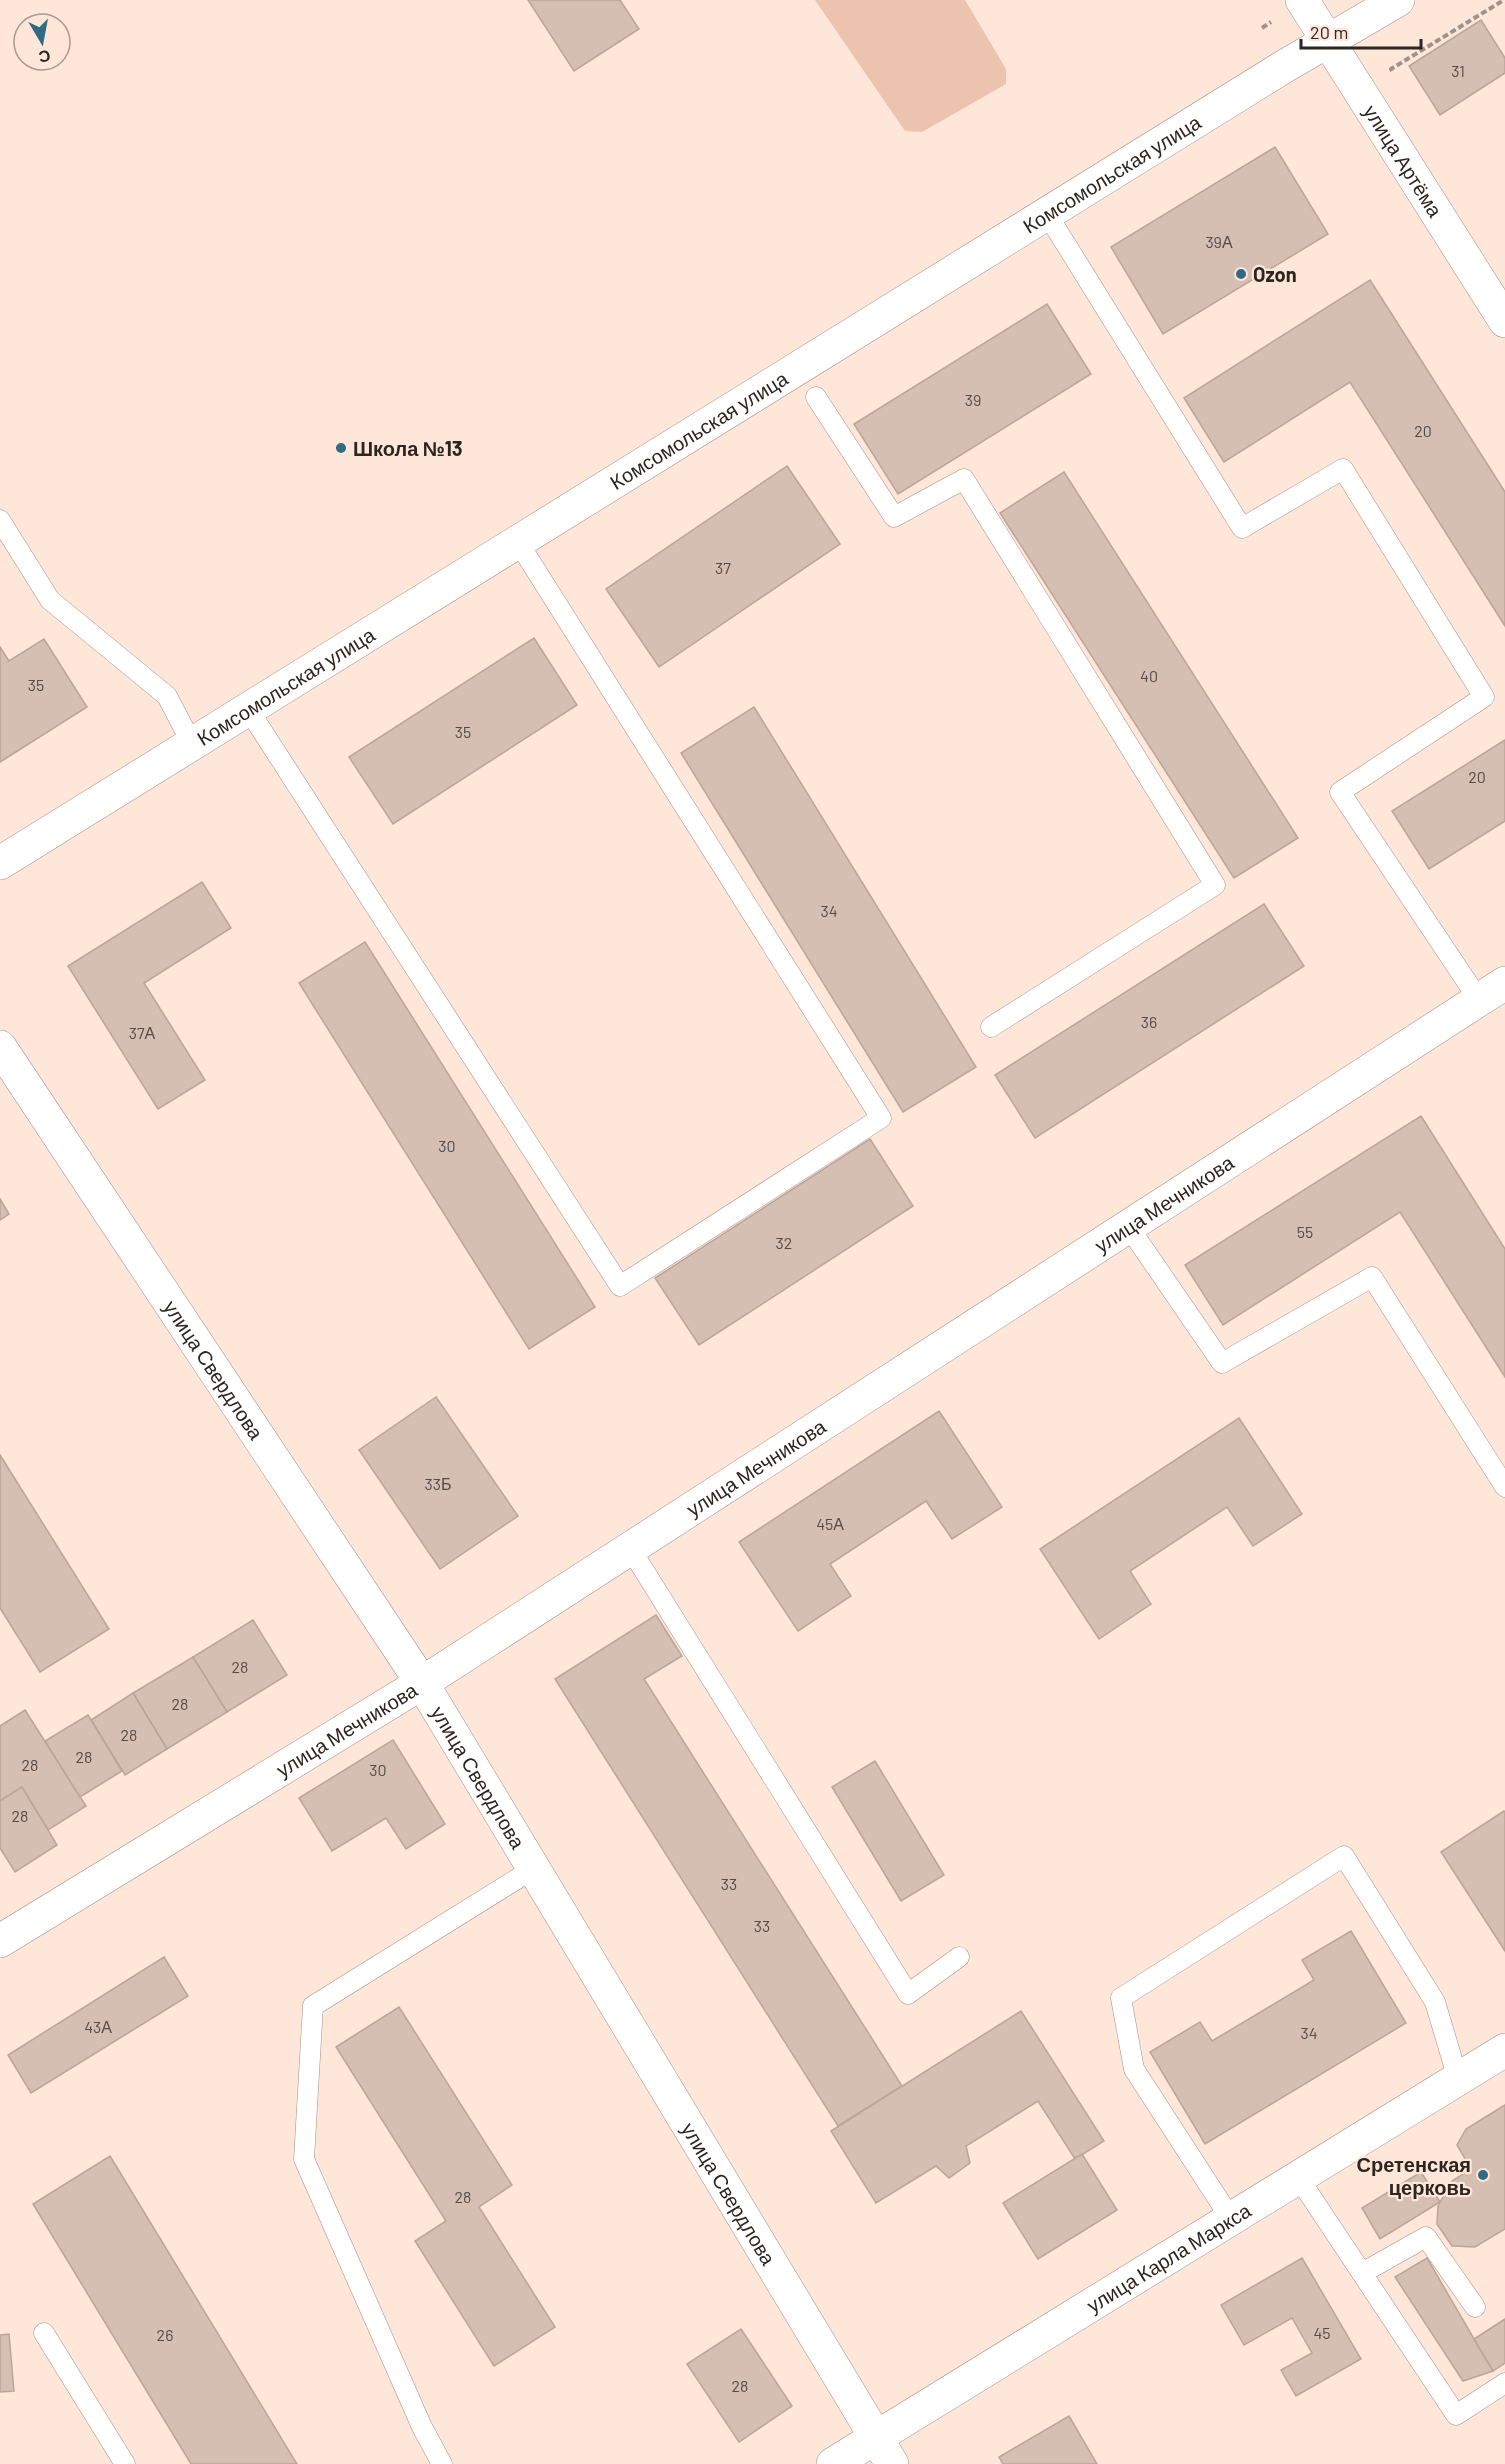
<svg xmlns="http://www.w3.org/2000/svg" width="1505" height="2464" font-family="Barlow,sans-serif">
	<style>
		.green { fill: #ecc3ae }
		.building { fill: #d5beb2; stroke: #bba599; stroke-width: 1.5 }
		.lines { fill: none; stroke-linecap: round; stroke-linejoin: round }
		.service-casing { stroke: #a58f84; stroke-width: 21 }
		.minor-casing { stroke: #a58f84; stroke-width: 34 }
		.path { stroke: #a29188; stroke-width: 4; stroke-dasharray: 6 3; stroke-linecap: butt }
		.service { stroke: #fff; stroke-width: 20 }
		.minor { stroke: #fff; stroke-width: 33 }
		.poi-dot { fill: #306a83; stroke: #fee6d9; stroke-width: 2 }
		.labels { text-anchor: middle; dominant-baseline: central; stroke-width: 4.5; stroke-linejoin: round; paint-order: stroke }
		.number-label { font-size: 16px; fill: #574b44 }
		.street-label { font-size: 20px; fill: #2d2520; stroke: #fee6d9 }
		.poi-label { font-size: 20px; font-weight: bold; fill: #2d2520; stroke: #fee6d9; text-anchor: start }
	</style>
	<rect width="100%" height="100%" fill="#fee6d9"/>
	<path class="green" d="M 815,0 L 965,0 L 1006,69 L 1006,84 L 922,132 L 905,131 Z"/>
	<g class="building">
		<path d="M 528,0 L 620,0 L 639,29 L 574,71 Z"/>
		<path d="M 1481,20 L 1505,58 L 1505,73 L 1440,115 L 1409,66 Z"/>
		<path d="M 1275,147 L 1328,234 L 1163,334 L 1111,247 Z"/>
		<path d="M 1370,280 L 1505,492 L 1505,626 L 1350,382 L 1224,462 L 1184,398 Z"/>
		<path d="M 1047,304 L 1091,374 L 898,494 L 854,424 Z"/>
		<path d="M 787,466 L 840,544 L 659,667 L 606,589 Z"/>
		<path d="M 1064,472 L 1298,838 L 1234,878 L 1000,513 Z"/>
		<path d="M 534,638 L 577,705 L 393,824 L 349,757 Z"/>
		<path d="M 44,639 L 87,707 L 0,762 L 0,647 L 9,661 Z"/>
		<path d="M 754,707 L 976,1067 L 903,1112 L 681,753 Z"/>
		<path d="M 1505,740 L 1505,821 L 1429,869 L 1392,811 Z"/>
		<path d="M 202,882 L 231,928 L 144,983 L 205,1080 L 158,1109 L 68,966 Z"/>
		<path d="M 1264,904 L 1304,966 L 1035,1138 L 995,1075 Z"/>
		<path d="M 365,942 L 595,1307 L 529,1349 L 299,983 Z"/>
		<path d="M 1421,1116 L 1505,1249 L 1505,1377 L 1400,1212 L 1223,1325 L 1185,1265 Z"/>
		<path d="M 870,1139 L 913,1206 L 699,1345 L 655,1278 Z"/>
		<path d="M 0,1199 L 9,1214 L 0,1220 Z"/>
		<path d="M 436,1397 L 518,1516 L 440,1569 L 359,1450 Z"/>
		<path d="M 939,1411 L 1002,1507 L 952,1539 L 926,1501 L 830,1564 L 851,1596 L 798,1631 L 739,1542 Z"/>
		<path d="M 1239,1418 L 1302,1514 L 1253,1546 L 1227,1507 L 1130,1571 L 1151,1604 L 1099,1639 L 1040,1549 Z"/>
		<path d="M 0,1455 L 109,1629 L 40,1672 L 0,1608 Z"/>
		<path d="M 656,1615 L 682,1656 L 644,1679 L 902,2086 L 838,2126 L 555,1679 Z"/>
		<path d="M 253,1620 L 287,1675 L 227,1712 L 193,1657 Z"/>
		<path d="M 193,1657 L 227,1712 L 167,1749 L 133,1693 Z"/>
		<path d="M 133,1693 L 167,1749 L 125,1775 L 91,1720 Z"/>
		<path d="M 25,1710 L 86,1806 L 48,1830 L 22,1787 L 0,1801 L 0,1726 Z"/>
		<path d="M 88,1715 L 122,1771 L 80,1797 L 45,1741 Z"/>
		<path d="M 393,1740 L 445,1824 L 406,1849 L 386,1818 L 332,1851 L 299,1798 Z"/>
		<path d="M 875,1761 L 944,1875 L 901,1901 L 832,1787 Z"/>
		<path d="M 22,1787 L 57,1845 L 15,1872 L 0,1848 L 0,1801 Z"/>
		<path d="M 1504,1811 L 1505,1812 L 1505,1951 L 1441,1852 Z"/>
		<path d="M 1351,1931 L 1406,2023 L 1205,2144 L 1150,2052 L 1200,2022 L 1212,2041 L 1314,1980 L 1302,1960 Z"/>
		<path d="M 164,1957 L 188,1996 L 31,2093 L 8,2055 Z"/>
		<path d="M 399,2007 L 512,2185 L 479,2207 L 555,2327 L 494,2366 L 415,2241 L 446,2221 L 336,2047 Z"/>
		<path d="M 1021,2011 L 1104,2141 L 1075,2159 L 1038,2101 L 966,2146 L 970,2163 L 949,2178 L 936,2166 L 876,2203 L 831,2131 Z"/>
		<path d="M 1505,2105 L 1505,2229 L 1475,2247 L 1452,2246 L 1437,2224 L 1438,2206 L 1452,2181 L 1471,2169 L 1457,2145 L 1466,2129 Z"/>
		<path d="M 1082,2154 L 1117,2210 L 1038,2259 L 1003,2203 Z"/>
		<path d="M 110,2156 L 297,2464 L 191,2464 L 33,2204 Z"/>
		<path d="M 1421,2172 L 1440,2202 L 1380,2239 L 1362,2208 Z"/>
		<path d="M 1302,2258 L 1361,2359 L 1296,2396 L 1281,2370 L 1312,2353 L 1292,2318 L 1244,2345 L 1221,2305 Z"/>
		<path d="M 1427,2258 L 1474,2339 L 1493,2371 L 1463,2381 L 1395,2277 Z"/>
		<path d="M 1505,2319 L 1505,2363 L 1493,2371 L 1474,2339 Z"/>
		<path d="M 741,2329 L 792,2406 L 739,2442 L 687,2364 Z"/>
		<path d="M 9,2334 L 14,2391 L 0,2392 L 0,2335 Z"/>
		<path d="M 1069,2416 L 1097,2464 L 1003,2464 L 999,2457 Z"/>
	</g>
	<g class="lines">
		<g class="service-casing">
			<g id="service">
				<path d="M 1047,214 L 1242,528 L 1343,469 L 1484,697 L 1340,792 L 1479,1000"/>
				<path d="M 816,397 L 894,517 L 964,479 L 1215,885 L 991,1027"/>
				<path d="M 0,520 L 50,600 L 167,696 L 192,744"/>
				<path d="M 248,709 L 620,1286 L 881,1118 L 518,542"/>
				<path d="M 1128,1226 L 1222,1363 L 1372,1277 L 1505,1487"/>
				<path d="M 630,1548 L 908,1994 L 959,1957"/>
				<path d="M 1298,2177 L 1456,2415 L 1505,2383"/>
				<path d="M 1231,2219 L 1134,2069 L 1121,1998 L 1344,1856 L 1435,2002 L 1458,2079"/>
				<path d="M 1362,2273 L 1426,2237 L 1475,2307"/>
				<path d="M 44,2333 L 125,2464"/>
				<path d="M 442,2464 L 422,2427 L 304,2159 L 313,2006 L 533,1869"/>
			</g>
		</g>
		<g class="minor-casing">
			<g id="minor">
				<path id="s1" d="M 1302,0 L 1505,321"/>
				<path id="s2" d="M 0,863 L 1285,66 L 1398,0"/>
				<path id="s3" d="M 0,1047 L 422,1683 L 892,2464"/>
				<path id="s4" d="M 0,1941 L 422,1683 L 1505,983"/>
				<path id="s5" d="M 833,2464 L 1505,2050"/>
			</g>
		</g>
		<g class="path">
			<path d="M 1262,28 L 1271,22"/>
			<path d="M 1392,71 L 1391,69 L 1504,0"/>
		</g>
		<use href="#service" class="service"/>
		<use href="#minor" class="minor"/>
	</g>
	<g class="poi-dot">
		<circle cx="1241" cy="274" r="6"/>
		<circle cx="341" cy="448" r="6"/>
		<circle cx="1483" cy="2175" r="6"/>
	</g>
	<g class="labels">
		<g class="number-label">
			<text x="1458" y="70">31</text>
			<text x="1219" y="241">39А</text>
			<text x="973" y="399">39</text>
			<text x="1423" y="430">20</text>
			<text x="723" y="567">37</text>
			<text x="1149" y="675">40</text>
			<text x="36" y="684">35</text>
			<text x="463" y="731">35</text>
			<text x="1477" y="776">20</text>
			<text x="829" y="910">34</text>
			<text x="1149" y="1021">36</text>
			<text x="142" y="1032">37А</text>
			<text x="447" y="1145">30</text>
			<text x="1305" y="1231">55</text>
			<text x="784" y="1242">32</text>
			<text x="438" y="1483">33Б</text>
			<text x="830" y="1523">45А</text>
			<text x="240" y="1666">28</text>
			<text x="180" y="1703">28</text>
			<text x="129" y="1734">28</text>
			<text x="84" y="1756">28</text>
			<text x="30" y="1764">28</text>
			<text x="378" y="1769">30</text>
			<text x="20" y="1815">28</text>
			<text x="729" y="1883">33</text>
			<text x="762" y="1925">33</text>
			<text x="98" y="2026">43А</text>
			<text x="1309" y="2032">34</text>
			<text x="463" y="2196">28</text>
			<text x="1322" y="2332">45</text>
			<text x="165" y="2334">26</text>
			<text x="740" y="2385">28</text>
		</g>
		<g class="street-label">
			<text stroke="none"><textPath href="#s1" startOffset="190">улица Артёма</textPath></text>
			<text stroke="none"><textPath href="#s2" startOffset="1308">Комсомольская улица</textPath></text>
			<text stroke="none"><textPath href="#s2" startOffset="822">Комсомольская улица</textPath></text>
			<text stroke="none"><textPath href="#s2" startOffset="336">Комсомольская улица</textPath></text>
			<text stroke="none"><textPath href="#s4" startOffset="1378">улица Мечникова</textPath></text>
			<text stroke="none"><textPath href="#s3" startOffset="387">улица Свердлова</textPath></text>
			<text stroke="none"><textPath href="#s4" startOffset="892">улица Мечникова</textPath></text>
			<text stroke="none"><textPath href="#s4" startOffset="406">улица Мечникова</textPath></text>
			<text stroke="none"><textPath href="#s3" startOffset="873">улица Свердлова</textPath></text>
			<text stroke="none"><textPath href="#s3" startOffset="1359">улица Свердлова</textPath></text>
			<text stroke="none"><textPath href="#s5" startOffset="394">улица Карла Маркса</textPath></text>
		</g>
		<g class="poi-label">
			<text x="1253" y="274">Ozon</text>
			<text x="353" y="448">Школа №13</text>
			<text x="1471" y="2164" text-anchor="end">Сретенская<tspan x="1471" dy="23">церковь</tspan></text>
		</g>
	</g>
	<g transform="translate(42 42) rotate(170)"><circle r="28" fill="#fee6d9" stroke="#aa998f" stroke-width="1.5"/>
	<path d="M0-4.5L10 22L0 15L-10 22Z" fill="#306a83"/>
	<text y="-9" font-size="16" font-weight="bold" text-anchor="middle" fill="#2d2520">С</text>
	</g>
	<path d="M1301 39v9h120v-9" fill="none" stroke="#2d2520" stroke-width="3"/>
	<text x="1310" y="39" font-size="18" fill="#2d2520" stroke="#fee6d9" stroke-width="4.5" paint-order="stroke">20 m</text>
</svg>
